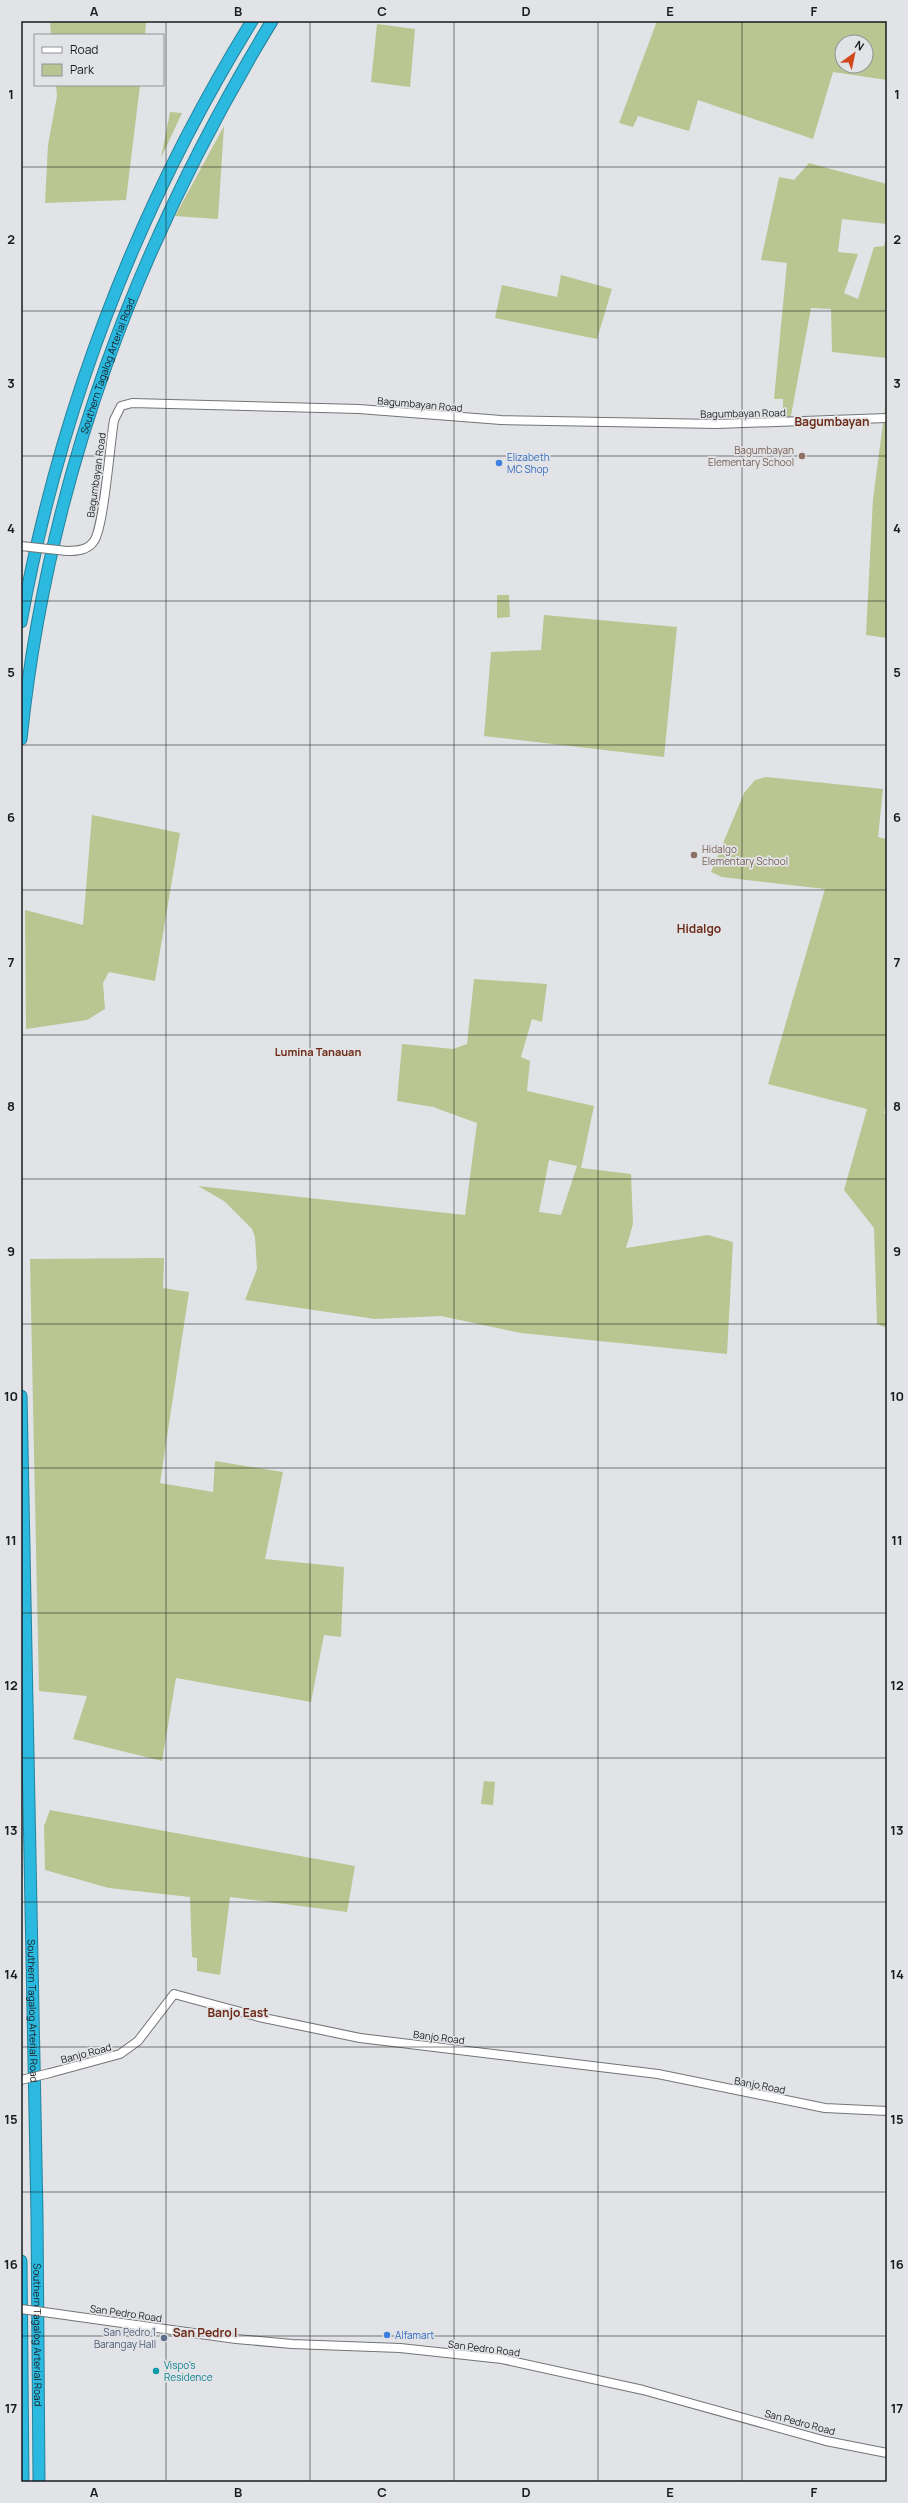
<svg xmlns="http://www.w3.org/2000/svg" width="908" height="2503" font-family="Manrope,sans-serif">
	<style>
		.green { fill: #bac591; fill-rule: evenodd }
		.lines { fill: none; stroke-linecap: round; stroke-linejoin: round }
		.tertiary-casing { stroke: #727477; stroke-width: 10 }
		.motorway-casing { stroke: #26829b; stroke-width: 13 }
		.tertiary { stroke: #fff; stroke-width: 8 }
		.motorway { stroke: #2cb9e0; stroke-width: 11 }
		.tertiary-bridge-casing { stroke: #727477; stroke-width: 10; stroke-linecap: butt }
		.tertiary-bridge { stroke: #fff; stroke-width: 8 }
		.grid { fill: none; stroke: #1a1b1c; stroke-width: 1; stroke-opacity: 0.55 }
		.education-dot { fill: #8d6e63; stroke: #e1e3e7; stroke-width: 1.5 }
		.shop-dot { fill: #3f7fe0; stroke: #e1e3e7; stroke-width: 1.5 }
		.service-dot { fill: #5c6f8a; stroke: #e1e3e7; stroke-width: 1.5 }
		.culture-dot { fill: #0f9aa8; stroke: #e1e3e7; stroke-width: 1.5 }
		.labels { text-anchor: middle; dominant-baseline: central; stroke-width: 3.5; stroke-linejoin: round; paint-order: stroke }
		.street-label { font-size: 10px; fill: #1a1b1c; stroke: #e1e3e7 }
		.education-label { font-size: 10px; fill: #785e54; stroke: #e1e3e7; text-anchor: end }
		.shop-label { font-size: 10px; fill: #366cbe; stroke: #e1e3e7; text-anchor: start }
		.service-label { font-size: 10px; fill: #4e5e75; stroke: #e1e3e7; text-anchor: end }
		.culture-label { font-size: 10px; fill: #0d838f; stroke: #e1e3e7; text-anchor: start }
		.neighbourhood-label { font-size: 11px; font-weight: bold; fill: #6d2b17; stroke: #e1e3e7 }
		.quarter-label { font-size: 12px; font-weight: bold; fill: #6d2b17; stroke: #e1e3e7 }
		.neatline { fill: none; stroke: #1a1b1c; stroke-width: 1.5 }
		.grid-label { font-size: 13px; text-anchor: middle; font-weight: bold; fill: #1a1b1c }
	</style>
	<rect width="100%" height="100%" fill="#e1e3e7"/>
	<g class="green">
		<path d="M 50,21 L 146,21 L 145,35 L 51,35 Z"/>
		<path d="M 657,21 L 887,21 L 887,80 L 833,72 L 813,139 L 698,100 L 689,131 L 638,116 L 633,127 L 619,123 ZM 842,42 L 866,42 L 866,66 L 842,66 Z"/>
		<path d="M 377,24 L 415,29 L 410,87 L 371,82 Z"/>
		<path d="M 56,85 L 140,85 L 126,200 L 45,203 L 48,145 L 57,96 Z"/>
		<path d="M 170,112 L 182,113 L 161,158 Z"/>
		<path d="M 224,126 L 218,219 L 175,216 Z"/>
		<path d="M 809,163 L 887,184 L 887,224 L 842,219 L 838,252 L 858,254 L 844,293 L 858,299 L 874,247 L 884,246 L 887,237 L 887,358 L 832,352 L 831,309 L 811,308 L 790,421 L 783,422 L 783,399 L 774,399 L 787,263 L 761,260 L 779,177 L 794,180 Z"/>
		<path d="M 561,275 L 612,289 L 597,339 L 495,318 L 502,285 L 557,297 Z"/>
		<path d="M 887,393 L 887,638 L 866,635 L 873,499 Z"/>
		<path d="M 497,595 L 509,595 L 510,617 L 497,618 Z"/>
		<path d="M 544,615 L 677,627 L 664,757 L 484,736 L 491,652 L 541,650 Z"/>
		<path d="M 766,777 L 883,789 L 878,837 L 887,839 L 887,1103 L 884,1113 L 887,1114 L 887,1328 L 877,1324 L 874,1228 L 844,1190 L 867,1109 L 768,1084 L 825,889 L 722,877 L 711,872 L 744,793 L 755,780 Z"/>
		<path d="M 92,815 L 180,833 L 155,981 L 109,972 L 103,983 L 105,1009 L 87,1020 L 26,1029 L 25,910 L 83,925 Z"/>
		<path d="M 474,979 L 547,984 L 542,1022 L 532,1019 L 521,1057 L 530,1061 L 527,1091 L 594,1106 L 581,1168 L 631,1174 L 633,1224 L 626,1248 L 708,1235 L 733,1242 L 727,1354 L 521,1333 L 441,1316 L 375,1319 L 245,1300 L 257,1269 L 255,1237 L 252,1229 L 224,1201 L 198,1186 L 465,1215 L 477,1123 L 433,1107 L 397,1101 L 402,1044 L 453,1049 L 467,1044 ZM 549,1160 L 577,1166 L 561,1215 L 539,1212 Z"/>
		<path d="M 164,1258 L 163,1288 L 189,1292 L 160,1483 L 213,1492 L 215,1461 L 283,1472 L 265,1559 L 344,1567 L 341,1637 L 324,1635 L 311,1702 L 176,1678 L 162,1761 L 73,1739 L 87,1696 L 39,1691 L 30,1259 Z"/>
		<path d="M 484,1781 L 495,1782 L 493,1805 L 481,1804 Z"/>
		<path d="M 50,1810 L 355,1866 L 347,1912 L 230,1897 L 220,1975 L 197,1971 L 197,1958 L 192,1957 L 190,1897 L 109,1888 L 45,1870 L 44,1826 Z"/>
	</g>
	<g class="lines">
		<g class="tertiary-casing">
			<g id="tertiary">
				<path d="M 67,551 C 78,551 88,550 94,541 C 104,527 110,443 114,420 L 121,406 L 132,403 L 359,409 L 501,420 L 717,424 L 887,418"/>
				<path d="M 50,2073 L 120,2054 L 138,2041 L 174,1994 L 259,2017 L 360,2038 L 658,2074 L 825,2108 L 887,2111"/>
				<path d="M 51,2313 L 236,2339 L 292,2344 L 400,2348 L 502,2359 L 643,2390 L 826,2441 L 887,2453"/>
			</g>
		</g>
		<g class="motorway-casing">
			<g id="motorway">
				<path d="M 21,622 C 60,408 138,206 252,21"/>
				<path id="s1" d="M 21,739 C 48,479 137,243 272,21"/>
				<path id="s2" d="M 21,1396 L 37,2215 L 39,2482"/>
				<path d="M 21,2261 L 23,2482"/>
			</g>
		</g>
		<use href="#tertiary" class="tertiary"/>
		<use href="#motorway" class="motorway"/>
		<g class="tertiary-bridge-casing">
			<g id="tertiary-bridge">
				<path d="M 21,546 L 67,551"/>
				<path d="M 21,2080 L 50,2073"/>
				<path d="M 21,2309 L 51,2313"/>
			</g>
		</g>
		<use href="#tertiary-bridge" class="tertiary-bridge"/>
	</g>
	<path class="grid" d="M 166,21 L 166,2482M 310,21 L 310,2482M 454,21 L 454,2482M 598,21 L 598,2482M 742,21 L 742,2482M 21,167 L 887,167M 21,311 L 887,311M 21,456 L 887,456M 21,601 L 887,601M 21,745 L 887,745M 21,890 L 887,890M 21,1035 L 887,1035M 21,1179 L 887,1179M 21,1324 L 887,1324M 21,1468 L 887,1468M 21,1613 L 887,1613M 21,1758 L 887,1758M 21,1902 L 887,1902M 21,2047 L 887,2047M 21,2192 L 887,2192M 21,2336 L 887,2336"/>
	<g class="education-dot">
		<circle cx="802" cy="456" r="4"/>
		<circle cx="694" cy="855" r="4"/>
	</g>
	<g class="shop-dot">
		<circle cx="499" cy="463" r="4"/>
		<circle cx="387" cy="2335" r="4"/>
	</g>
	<circle class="service-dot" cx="164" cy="2338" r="4"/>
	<circle class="culture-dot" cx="156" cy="2371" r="4"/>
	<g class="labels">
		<g class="street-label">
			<text stroke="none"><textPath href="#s1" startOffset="384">Southern Tagalog Arterial Road</textPath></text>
			<text transform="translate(420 404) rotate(5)">Bagumbayan Road</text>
			<text transform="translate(743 413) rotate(-1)">Bagumbayan Road</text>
			<text transform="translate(96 475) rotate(-82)">Bagumbayan Road</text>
			<text stroke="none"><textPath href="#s2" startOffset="615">Southern Tagalog Arterial Road</textPath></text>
			<text transform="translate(439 2037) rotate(7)">Banjo Road</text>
			<text transform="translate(86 2053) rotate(-15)">Banjo Road</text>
			<text transform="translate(760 2085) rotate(11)">Banjo Road</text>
			<text transform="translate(126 2313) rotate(8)">San Pedro Road</text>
			<text stroke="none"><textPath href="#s2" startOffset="939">Southern Tagalog Arterial Road</textPath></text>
			<text transform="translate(484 2348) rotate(7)">San Pedro Road</text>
			<text transform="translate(800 2422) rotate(15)">San Pedro Road</text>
		</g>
		<g class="education-label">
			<text x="794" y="450">Bagumbayan<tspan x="794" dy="12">Elementary School</tspan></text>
			<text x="702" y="849" text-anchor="start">Hidalgo<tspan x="702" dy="12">Elementary School</tspan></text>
		</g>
		<g class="shop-label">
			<text x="507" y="457">Elizabeth<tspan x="507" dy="12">MC Shop</tspan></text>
			<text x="395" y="2335">Alfamart</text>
		</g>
		<g class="service-label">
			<text x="156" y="2332">San Pedro 1<tspan x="156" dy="12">Barangay Hall</tspan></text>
		</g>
		<g class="culture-label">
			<text x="164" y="2365">Vispo's<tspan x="164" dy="12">Residence</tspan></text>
		</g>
		<g class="neighbourhood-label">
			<text x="318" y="1051">Lumina Tanauan</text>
		</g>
		<g class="quarter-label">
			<text x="832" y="421">Bagumbayan</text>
			<text x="699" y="928">Hidalgo</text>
			<text x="238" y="2012">Banjo East</text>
			<text x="205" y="2332">San Pedro I</text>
		</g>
	</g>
	<rect width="908" height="2503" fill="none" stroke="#e1e3e7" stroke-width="44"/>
	<rect x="34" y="34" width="130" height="52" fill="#e1e3e7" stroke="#919396"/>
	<rect x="42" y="47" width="20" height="6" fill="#ffffff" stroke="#919396"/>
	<text x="70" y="54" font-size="12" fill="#1a1b1c">Road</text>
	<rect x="42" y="64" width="20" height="12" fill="#bac591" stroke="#919396"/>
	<text x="70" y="74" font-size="12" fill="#1a1b1c">Park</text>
	<g transform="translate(854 54) rotate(33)"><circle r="19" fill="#e1e3e7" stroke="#919396"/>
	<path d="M0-3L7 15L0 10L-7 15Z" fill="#d0471c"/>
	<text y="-6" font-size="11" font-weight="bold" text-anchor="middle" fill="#1a1b1c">N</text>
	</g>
	<rect x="22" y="22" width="864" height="2459" class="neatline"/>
	<g class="grid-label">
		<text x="94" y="16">A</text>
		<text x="238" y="16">B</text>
		<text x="382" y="16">C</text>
		<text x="526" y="16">D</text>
		<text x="670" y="16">E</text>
		<text x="814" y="16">F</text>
		<text x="11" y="99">1</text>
		<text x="897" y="99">1</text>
		<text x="11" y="244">2</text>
		<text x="897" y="244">2</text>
		<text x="11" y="388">3</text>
		<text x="897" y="388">3</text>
		<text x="11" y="533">4</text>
		<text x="897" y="533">4</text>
		<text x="11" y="677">5</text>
		<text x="897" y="677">5</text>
		<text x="11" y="822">6</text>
		<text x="897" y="822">6</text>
		<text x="11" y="967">7</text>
		<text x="897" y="967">7</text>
		<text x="11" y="1111">8</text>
		<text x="897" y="1111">8</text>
		<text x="11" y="1256">9</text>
		<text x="897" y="1256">9</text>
		<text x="11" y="1401">10</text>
		<text x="897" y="1401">10</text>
		<text x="11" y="1545">11</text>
		<text x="897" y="1545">11</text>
		<text x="11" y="1690">12</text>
		<text x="897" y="1690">12</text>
		<text x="11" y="1835">13</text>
		<text x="897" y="1835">13</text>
		<text x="11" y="1979">14</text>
		<text x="897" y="1979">14</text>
		<text x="11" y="2124">15</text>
		<text x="897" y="2124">15</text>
		<text x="11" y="2269">16</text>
		<text x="897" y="2269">16</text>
		<text x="11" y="2413">17</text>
		<text x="897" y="2413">17</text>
		<text x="94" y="2497">A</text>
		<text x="238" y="2497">B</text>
		<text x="382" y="2497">C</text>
		<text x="526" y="2497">D</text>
		<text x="670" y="2497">E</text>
		<text x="814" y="2497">F</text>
	</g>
</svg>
